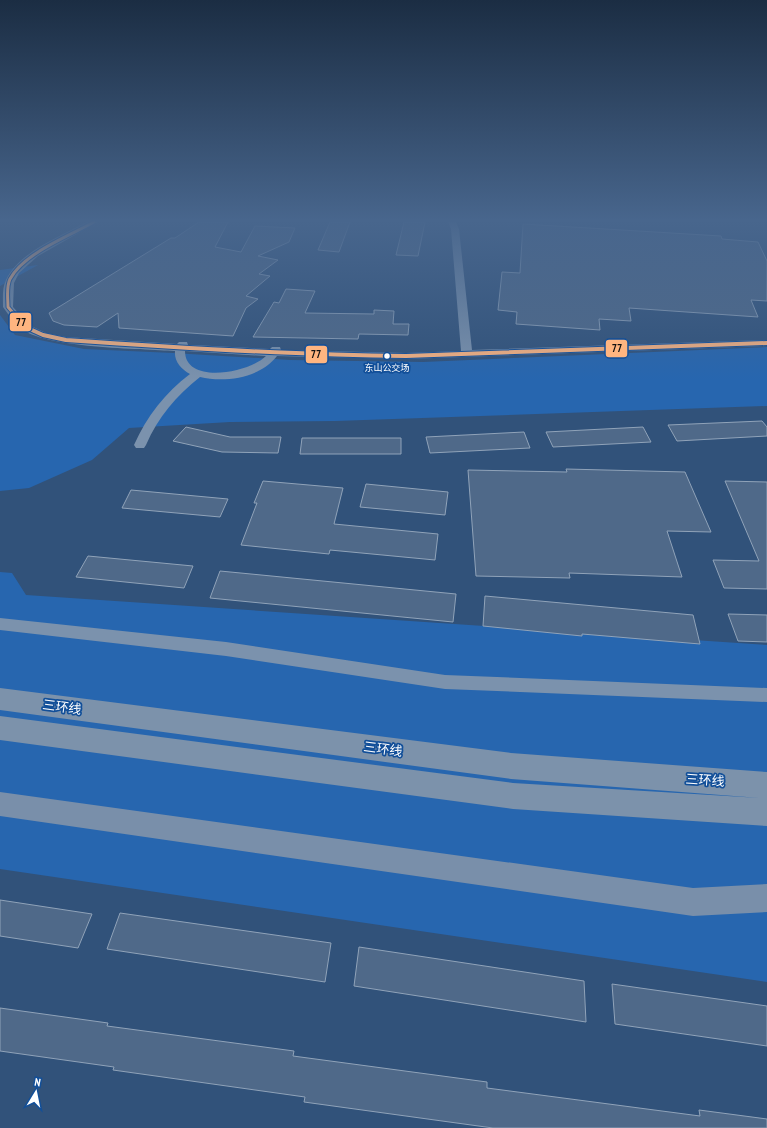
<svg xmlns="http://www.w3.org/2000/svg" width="767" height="1128" font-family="'PT Sans Narrow','Noto Sans SC',sans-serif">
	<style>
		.green { fill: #2766af }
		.building { fill: #4f6989; stroke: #90a3b9 }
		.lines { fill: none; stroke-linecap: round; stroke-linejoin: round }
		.minor { fill: #7b92ad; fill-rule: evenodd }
		.major { fill: #798faa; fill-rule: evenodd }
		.highway { fill: #7c92ab; fill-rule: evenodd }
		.bus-1-far1-casing { stroke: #124f99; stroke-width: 5 }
		.bus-1-casing { stroke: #124f99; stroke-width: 6 }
		.bus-1-far1 { stroke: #ffb580; stroke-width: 3 }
		.bus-1 { stroke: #ffb580; stroke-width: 4 }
		.bus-dot { fill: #fff; stroke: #124f99; stroke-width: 1.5 }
		.labels { text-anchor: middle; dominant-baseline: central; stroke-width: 3.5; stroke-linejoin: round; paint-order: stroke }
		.far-bus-label { font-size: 9px; fill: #fff; stroke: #124f99 }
		.near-street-label { font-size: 13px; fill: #fff; stroke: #124f99 }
		.line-badge { stroke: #124f99; stroke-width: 1.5 }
		.pale-badge-label { font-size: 11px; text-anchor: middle; font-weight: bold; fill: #111 }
	</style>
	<rect width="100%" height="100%" fill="#31527a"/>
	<g class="green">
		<path d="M 38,265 L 0,286 L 0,270 Z"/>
		<path d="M 0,310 L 0,315 L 15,335 L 84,349 L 173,353 L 290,360 L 423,362 L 767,347 L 767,406 L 335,421 L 230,422 L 129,428 L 92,460 L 29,488 L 0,491 Z"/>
		<path d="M 0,572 L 12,573 L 26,595 L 767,645 L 767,982 L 0,869 Z"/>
	</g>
	<g class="building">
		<path d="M 199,222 L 228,222 L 215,247 L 241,252 L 255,226 L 295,228 L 289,242 L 258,256 L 278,260 L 259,274 L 270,276 L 246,296 L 258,299 L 246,308 L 233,336 L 119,328 L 118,313 L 97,327 L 64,325 L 53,321 L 49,313 L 171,238 L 175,238 Z"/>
		<path d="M 330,222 L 350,222 L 339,252 L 318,250 Z"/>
		<path d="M 404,222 L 425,222 L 418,256 L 396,255 Z"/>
		<path d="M 523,224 L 721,236 L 722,239 L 758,242 L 767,261 L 767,301 L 751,300 L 758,317 L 629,308 L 631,321 L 599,319 L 600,330 L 516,324 L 517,312 L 498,310 L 502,272 L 520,273 Z"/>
		<path d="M 286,289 L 315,291 L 305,313 L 374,314 L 374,310 L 394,311 L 393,324 L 409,324 L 408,335 L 359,334 L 358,339 L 253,337 L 274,302 L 279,303 Z"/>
		<path d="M 762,421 L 767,427 L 767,436 L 677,441 L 668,425 Z"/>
		<path d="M 186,427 L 230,437 L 281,437 L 278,453 L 222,452 L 173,441 Z"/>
		<path d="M 643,427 L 651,442 L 553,447 L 546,432 Z"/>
		<path d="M 524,432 L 530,448 L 430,453 L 426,437 Z"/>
		<path d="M 302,438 L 401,438 L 401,454 L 300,454 Z"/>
		<path d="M 566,469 L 685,472 L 711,532 L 667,531 L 682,577 L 569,573 L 570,578 L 476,576 L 468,470 L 567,472 Z"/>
		<path d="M 263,481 L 343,488 L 334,524 L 438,534 L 435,560 L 330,550 L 329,554 L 241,545 L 257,503 L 254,503 Z"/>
		<path d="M 725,481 L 767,482 L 767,589 L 724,588 L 713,560 L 759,561 Z"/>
		<path d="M 366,484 L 448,492 L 445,515 L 360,507 Z"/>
		<path d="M 131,490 L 228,499 L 220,517 L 122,508 Z"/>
		<path d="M 88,556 L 193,566 L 184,588 L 76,577 Z"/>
		<path d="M 220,571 L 456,594 L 453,622 L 210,598 Z"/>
		<path d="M 485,596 L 693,615 L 700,644 L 582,634 L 582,636 L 483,626 Z"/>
		<path d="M 728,614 L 767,615 L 767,642 L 738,641 Z"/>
		<path d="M 0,900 L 92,914 L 78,948 L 0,936 Z"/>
		<path d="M 120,913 L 331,943 L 325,982 L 107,949 Z"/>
		<path d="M 359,947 L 584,981 L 586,1022 L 354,986 Z"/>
		<path d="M 612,984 L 767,1006 L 767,1046 L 615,1024 Z"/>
		<path d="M 0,1008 L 108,1023 L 107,1026 L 294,1051 L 293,1056 L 487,1082 L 487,1088 L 700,1116 L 699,1110 L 767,1119 L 767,1128 L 493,1128 L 304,1102 L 305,1097 L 113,1070 L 114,1067 L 0,1051 Z"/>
	</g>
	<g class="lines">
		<g class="minor">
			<path d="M 87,222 L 98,222 L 38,256 L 19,273 L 14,283 L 13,307 L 29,325 L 46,333 L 66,337 L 177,344 L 179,342 L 187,342 L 188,345 L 193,345 L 270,349 L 272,347 L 280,347 L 281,350 L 406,353 L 461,351 L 451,229 L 448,222 L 456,222 L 459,229 L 472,350 L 767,340 L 767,346 L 406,359 L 277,356 C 260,378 225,383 200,377 C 176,396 158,417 146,445 L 144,448 L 136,448 L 134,445 C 147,416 165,393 190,374 C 181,369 174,361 175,351 C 143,349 42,348 21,328 C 14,323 8,314 3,307 C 3,298 2,288 6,280 C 19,252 61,236 87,222 ZM 185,351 L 266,356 C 249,373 185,385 185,351 Z"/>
			<path d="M 0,618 L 226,642 L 445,675 L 767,688 L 767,702 L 445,689 L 226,656 L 0,630 Z"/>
		</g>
		<path class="major" d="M 0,792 L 693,888 L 767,884 L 767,912 L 693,916 L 0,816 Z"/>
		<path class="highway" d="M 0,688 L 511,753 L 767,772 L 767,826 L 513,809 L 0,740 L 0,716 L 513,783 L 760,798 L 511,779 L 0,710 Z"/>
		<g class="bus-1-far1-casing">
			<path id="bus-1-far1" d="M 34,331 L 25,327 L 8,307 C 8,298 6,287 10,279 C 24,253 69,236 94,222"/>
		</g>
		<g class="bus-1-casing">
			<path id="bus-1" d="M 32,330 L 43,335 L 66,340 C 179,348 292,355 406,356 L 767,343"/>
		</g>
		<use href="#bus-1-far1" class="bus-1-far1"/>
		<use href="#bus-1" class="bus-1"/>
	</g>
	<linearGradient id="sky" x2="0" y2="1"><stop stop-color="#1b2d43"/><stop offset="0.58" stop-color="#48668d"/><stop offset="1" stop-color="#48668d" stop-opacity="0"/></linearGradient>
	<rect width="767" height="380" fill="url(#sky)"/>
	<circle class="bus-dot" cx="387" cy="356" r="3.5"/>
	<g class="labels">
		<g class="far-bus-label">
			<text x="387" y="367">东山公交场</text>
		</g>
		<g class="near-street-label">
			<text transform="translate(62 707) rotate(8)">三环线</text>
			<text transform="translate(383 749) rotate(8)">三环线</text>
			<text transform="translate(705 780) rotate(4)">三环线</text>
		</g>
	</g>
	<g class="line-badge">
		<rect x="9" y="312" width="23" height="20" rx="4" fill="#ffb580"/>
		<rect x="605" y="339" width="23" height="19" rx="4" fill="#ffb580"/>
		<rect x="305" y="345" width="23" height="19" rx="4" fill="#ffb580"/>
	</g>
	<g class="pale-badge-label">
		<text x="21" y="326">77</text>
		<text x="617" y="352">77</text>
		<text x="316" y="358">77</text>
	</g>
	<g transform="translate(36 1092) rotate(10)" stroke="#124f99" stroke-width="3" paint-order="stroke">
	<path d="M0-3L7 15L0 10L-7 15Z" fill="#ffffff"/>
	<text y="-6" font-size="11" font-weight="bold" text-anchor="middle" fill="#ffffff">N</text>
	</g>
</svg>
